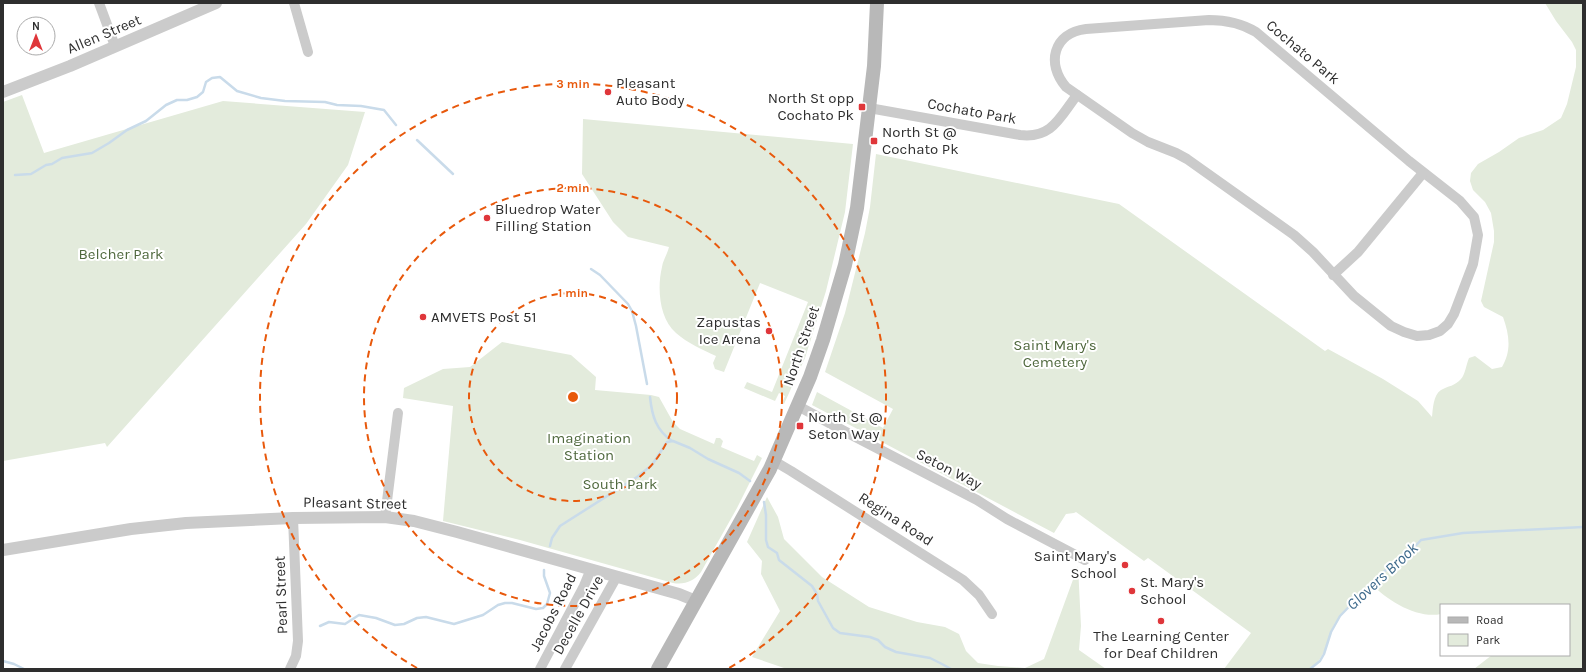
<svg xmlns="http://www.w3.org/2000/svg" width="1586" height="672" font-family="Karla,sans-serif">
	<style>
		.green { fill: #e3ebdc }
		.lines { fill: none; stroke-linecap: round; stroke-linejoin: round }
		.stream { stroke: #c9dbea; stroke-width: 2.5 }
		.minor { stroke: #cbcbcb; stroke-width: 10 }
		.tertiary { stroke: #cbcbcb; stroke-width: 12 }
		.secondary { stroke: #b8b8b8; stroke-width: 14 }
		.ring { fill: none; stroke: #e8590c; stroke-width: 2; stroke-dasharray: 7 5 }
		.poi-dot { fill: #df363a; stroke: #fff; stroke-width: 1.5 }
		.labels { text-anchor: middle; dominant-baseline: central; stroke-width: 4; stroke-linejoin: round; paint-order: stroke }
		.street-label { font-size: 15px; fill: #2e2e2e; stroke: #fff }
		.poi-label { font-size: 15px; fill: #2e2e2e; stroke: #fff; text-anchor: start }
		.park-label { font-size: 15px; fill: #4f683d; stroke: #fff }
		.water-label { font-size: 16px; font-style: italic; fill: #3f6b8d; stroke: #fff }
		.centre { fill: #e8590c; stroke: #fff; stroke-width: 2 }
		.ring-label { font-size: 12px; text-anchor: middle; font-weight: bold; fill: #e8590c; stroke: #fff; stroke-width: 4; stroke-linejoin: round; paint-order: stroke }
	</style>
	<rect width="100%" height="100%" fill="#fff"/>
	<g class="green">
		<path d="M 1545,3 L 1583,3 L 1583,669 L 1474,669 L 1492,655 L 1569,655 L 1569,605 L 1441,605 L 1441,614 C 1418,619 1387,601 1372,584 C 1360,597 1345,607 1335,623 C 1325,640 1328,656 1310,669 L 1224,669 L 1251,633 L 1148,558 L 1144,561 L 1076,512 L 1074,513 L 1066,514 L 1054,533 L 812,405 L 817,392 L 883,428 L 893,409 L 825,372 L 845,313 L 865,233 L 870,207 L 876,154 L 1119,204 L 1325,351 L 1328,349 L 1383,379 L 1418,401 L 1432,417 C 1433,409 1433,395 1441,390 C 1448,386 1455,386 1461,379 C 1465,375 1466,365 1469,358 L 1475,356 L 1492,369 L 1502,367 C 1512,350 1509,334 1503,317 L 1484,307 L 1481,301 L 1494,242 L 1494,231 L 1491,213 L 1485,202 L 1473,190 L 1470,181 L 1471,173 L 1478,164 L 1499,152 L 1519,138 L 1543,130 L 1561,118 L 1567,104 L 1576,67 L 1576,50 L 1572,42 L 1556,21 Z"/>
		<path d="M 22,95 L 44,153 L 223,101 L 365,112 L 348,165 L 306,224 L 107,447 L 105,443 L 3,461 L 3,102 Z"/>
		<path d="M 583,119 L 853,144 L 845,212 L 826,291 L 805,358 L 784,404 L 782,403 L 785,396 L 779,393 L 775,401 L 744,388 L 747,382 L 772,392 L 808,302 L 760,283 L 724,372 L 715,369 L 713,363 L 716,356 C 703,350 687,343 676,333 C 659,318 657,288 662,267 C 663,260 667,255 669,247 L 628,237 L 613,222 L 582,174 Z"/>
		<path d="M 502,342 L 571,355 L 596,377 L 595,390 L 651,395 L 659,397 L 673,422 L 680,429 L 714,444 L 716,438 L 720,438 L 723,441 L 721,447 L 754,461 L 757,455 L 762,458 L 737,508 L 701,572 C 694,581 685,585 673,583 L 520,540 L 443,521 L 453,406 L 403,398 L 404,388 L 443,369 L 470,367 Z"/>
		<path d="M 767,497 L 778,517 L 784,539 L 822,577 L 869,607 L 917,622 L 945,627 L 959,634 L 966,651 L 978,663 L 998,666 L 1025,668 L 1044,659 L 1078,566 L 1081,626 L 1079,650 L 1106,669 L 787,669 L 752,657 L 780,611 L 761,574 L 762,561 L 747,542 Z"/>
	</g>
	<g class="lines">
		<g class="stream">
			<path d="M 417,140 L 453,174"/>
			<path d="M 15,175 L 31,174 L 46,165 L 52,164 L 62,158 L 92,153 L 109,143 L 127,130 L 146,121 L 166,105 L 177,100 L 187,100 L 197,97 L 203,92 L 206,82 L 212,78 L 220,77 L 237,91 L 261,98 L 285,101 L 325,102 L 337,105 L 361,106 L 384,110 L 396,125"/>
			<path d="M 591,269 L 600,275 L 628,304 L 632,311 L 636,326 L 647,384"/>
			<path d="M 650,397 C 652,416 656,430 672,441"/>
			<path d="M 764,502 L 766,515 L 766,540 L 768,547 L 777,553 L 779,560 L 812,586 L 817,594 L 818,601 L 833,628 L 840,633 L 870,637 L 878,640 L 885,647 L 896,652 L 930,658 L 942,664 L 951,669"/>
			<path d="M 550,546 L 552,538 L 560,526 L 637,477 L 652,465 L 667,442 L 673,441 L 690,448 L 708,459 L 739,473 L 750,481"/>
			<path d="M 320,626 L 329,622 L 345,624 L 359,615 L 376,618 L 395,625 L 404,624 L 417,618 L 426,617 L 454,624 L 483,615 L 498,605 L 505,603 L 512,603 L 536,609 L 543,608 L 547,604 L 550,593 L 544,576 L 544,570"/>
			<path d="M 3,661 L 14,664 L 24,669"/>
			<path d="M 1310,669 L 1320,661 L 1324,654 L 1331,632 L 1340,616 L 1377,578 L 1396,561 L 1407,555 L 1421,540 L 1463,533 L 1583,527"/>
		</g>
		<g class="minor">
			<path d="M 99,3 L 115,46"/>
			<path d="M 294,3 L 308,52"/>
			<path d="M 1209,20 C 1227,20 1241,23 1256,32 L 1409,161 L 1460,201 L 1474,217 L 1478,235 L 1473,264 L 1454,314 L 1448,324 L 1440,331 L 1429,335 L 1417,336 L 1404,332 L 1391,326 L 1354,296 L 1313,252 L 1294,235 L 1187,159 L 1176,153 L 1148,142 L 1132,133 L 1066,87 C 1046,64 1053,33 1086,29 Z"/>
			<path d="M 869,108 L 1020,135 C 1052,139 1060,117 1077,95"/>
			<path d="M 1333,275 L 1358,252 L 1423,173"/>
			<path d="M 798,406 L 844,431 L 977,500 L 1007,519 L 1085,560"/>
			<path d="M 774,461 L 791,471 L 963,580 L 979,595 L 992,614"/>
			<path d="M 385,517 L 398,413"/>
			<path d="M 290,669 L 296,656 L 298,641 L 293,518"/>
			<path d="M 540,669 L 584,586 L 591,569"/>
			<path d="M 565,669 L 617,576"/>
		</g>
		<g class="tertiary">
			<path d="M 3,92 L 70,66 L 216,3"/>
			<path d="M 3,550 L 131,529 L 186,523 L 293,518 L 385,517 L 414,521 L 457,532 L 679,594 L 696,601"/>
		</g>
		<path class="secondary" d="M 658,669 L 770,469 L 810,377 L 823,340 L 845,265 L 857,208 L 874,66 L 877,3"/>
	</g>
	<g class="ring">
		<circle cx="573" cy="397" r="104"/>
		<circle cx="573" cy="397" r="209"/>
		<path d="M417 668A313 313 0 1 1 729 668"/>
	</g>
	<g class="poi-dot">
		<circle cx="608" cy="92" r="4"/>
		<rect x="858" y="103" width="8" height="8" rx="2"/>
		<rect x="870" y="137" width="8" height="8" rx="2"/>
		<circle cx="487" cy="218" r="4"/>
		<circle cx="423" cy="317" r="4"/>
		<circle cx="769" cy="331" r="4"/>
		<rect x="796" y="422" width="8" height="8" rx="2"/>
		<circle cx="1125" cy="565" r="4"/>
		<circle cx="1132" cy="591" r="4"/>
		<circle cx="1161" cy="621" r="4"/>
	</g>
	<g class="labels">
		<g class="street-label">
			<text transform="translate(104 34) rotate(-23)">Allen Street</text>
			<text transform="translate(1303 52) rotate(40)">Cochato Park</text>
			<text transform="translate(972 111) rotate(10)">Cochato Park</text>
			<text transform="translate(801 346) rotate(-71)">North Street</text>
			<text transform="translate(949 469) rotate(27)">Seton Way</text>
			<text transform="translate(355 503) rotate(1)">Pleasant Street</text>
			<text transform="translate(896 519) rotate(33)">Regina Road</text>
			<text transform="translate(281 595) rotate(-92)">Pearl Street</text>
			<text transform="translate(553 612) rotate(-63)">Jacobs Road</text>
			<text transform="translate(578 615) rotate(-61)">Decelle Drive</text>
		</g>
		<g class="poi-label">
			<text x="616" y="83">Pleasant<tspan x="616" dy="17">Auto Body</tspan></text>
			<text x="854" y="98" text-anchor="end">North St opp<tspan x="854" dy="17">Cochato Pk</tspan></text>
			<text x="882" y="132">North St @<tspan x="882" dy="17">Cochato Pk</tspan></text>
			<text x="495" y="209">Bluedrop Water<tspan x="495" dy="17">Filling Station</tspan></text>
			<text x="431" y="317">AMVETS Post 51</text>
			<text x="761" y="322" text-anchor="end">Zapustas<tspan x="761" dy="17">Ice Arena</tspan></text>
			<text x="808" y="417">North St @<tspan x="808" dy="17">Seton Way</tspan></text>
			<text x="1117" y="556" text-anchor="end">Saint Mary's<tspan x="1117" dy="17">School</tspan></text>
			<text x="1140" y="582">St. Mary's<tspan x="1140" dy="17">School</tspan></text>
			<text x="1161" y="636" text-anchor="middle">The Learning Center<tspan x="1161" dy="17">for Deaf Children</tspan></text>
		</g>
		<g class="park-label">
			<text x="121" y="254">Belcher Park</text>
			<text x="1055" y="345">Saint Mary's<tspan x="1055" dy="17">Cemetery</tspan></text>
			<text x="589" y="438">Imagination<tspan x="589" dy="17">Station</tspan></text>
			<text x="620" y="484">South Park</text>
		</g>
		<g class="water-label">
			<text transform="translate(1382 576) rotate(-43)">Glovers Brook</text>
		</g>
	</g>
	<circle cx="573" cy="397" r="6" class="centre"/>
	<g class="ring-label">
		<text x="573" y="88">3 min</text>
		<text x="573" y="192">2 min</text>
		<text x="573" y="297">1 min</text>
	</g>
	<rect width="1586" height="672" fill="none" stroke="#2e2e2e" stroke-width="8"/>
	<rect x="1440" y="604" width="130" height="52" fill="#ffffff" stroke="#ababab"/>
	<rect x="1448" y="617" width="20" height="6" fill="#b8b8b8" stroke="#ababab"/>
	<text x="1476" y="624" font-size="12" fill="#2e2e2e">Road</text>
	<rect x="1448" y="634" width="20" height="12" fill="#e3ebdc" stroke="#ababab"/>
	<text x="1476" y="644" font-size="12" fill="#2e2e2e">Park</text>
	<g transform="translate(36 36)"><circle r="19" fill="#ffffff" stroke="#ababab"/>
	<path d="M0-3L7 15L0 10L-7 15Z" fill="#df363a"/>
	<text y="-6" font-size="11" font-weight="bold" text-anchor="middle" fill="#2e2e2e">N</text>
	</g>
</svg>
